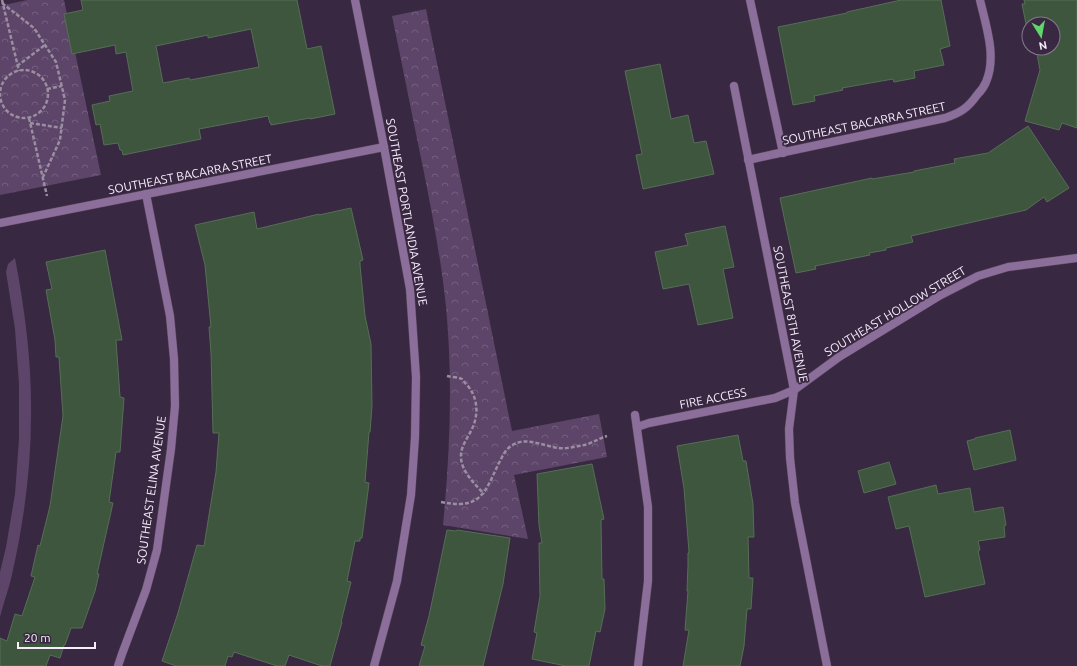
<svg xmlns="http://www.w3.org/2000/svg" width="1077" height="666" font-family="Ubuntu,sans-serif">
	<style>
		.green { fill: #5c4568 }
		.park { fill: url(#park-crowns) }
		.building { fill: #3e563e; stroke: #556e56; fill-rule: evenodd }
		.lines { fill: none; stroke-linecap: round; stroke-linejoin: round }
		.lane-casing { stroke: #54445b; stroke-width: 9 }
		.street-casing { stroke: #54445b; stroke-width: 9 }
		.path { stroke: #9b8da2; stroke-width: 2.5; stroke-dasharray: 4 2; stroke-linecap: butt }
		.lane { stroke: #8b6e9a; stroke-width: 8 }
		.street { stroke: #8b6e9a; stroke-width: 8 }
		.labels { text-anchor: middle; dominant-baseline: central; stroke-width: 3.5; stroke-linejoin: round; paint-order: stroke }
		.street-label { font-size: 12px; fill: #f8edfd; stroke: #392841 }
	</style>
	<defs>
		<pattern id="park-crowns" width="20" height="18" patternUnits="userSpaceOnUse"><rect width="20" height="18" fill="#5c4568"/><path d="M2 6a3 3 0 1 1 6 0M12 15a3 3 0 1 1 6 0" fill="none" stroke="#74607e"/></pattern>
	</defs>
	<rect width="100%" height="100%" fill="#392841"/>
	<path class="green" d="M 15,258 C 25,310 32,364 31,417 C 31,468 24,520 13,570 C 10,586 4,601 0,617 L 0,572 L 6,547 L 15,494 L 19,439 L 19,384 L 15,329 L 6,272 L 8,264 Z"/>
	<g class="park">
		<path d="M 27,0 L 64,0 L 101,175 L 0,195 L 0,6 Z"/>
		<path d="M 426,9 L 512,431 L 599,414 L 607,457 L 514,475 L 528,539 L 443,525 C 450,452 453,381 446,307 C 441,257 431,208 421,158 C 411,111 402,63 392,16 Z"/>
	</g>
	<g class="building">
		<path d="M 81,0 L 297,0 L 307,49 L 321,46 L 335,114 L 310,119 L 310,118 L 271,125 L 271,123 L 270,123 L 268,116 L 199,129 L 201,139 L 123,155 L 122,150 L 120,150 L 118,143 L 104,145 L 100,124 L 96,125 L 92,105 L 110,101 L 109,96 L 133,91 L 126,52 L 116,54 L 115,45 L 72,54 L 64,14 L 83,10 ZM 251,29 L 259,67 L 190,80 L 189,78 L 163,83 L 156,46 L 208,35 L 208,38 Z"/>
		<path d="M 901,0 L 941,0 L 950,46 L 940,49 L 944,65 L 914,71 L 915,78 L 894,82 L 893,79 L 842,88 L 843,90 L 814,96 L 815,101 L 793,105 L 778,27 L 847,13 L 847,12 Z"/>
		<path d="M 1024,0 L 1077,0 L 1077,128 L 1062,123 L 1059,130 L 1025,121 L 1040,70 L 1036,48 L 1053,48 L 1053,24 L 1026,24 L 1022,4 L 1025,4 Z"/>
		<path d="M 660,64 L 671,119 L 688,115 L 694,143 L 706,141 L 714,174 L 643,189 L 636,155 L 642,154 L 625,71 Z"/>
		<path d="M 1028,126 L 1069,188 L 1047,202 L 1044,197 L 1026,210 L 911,236 L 913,242 L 886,248 L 886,250 L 869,253 L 870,255 L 815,266 L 816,269 L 796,273 L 780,198 L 835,186 L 872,178 L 872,179 L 914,172 L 914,171 L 955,163 L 954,159 L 988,153 Z"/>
		<path d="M 351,208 L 363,260 L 360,261 L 360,265 L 365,316 L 371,344 L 372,406 L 370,432 L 369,432 L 365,482 L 369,483 L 362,538 L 360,538 L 360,541 L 355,541 L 347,581 L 351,582 L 341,622 L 342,622 L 330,666 L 322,666 L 289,655 L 285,666 L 277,666 L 234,652 L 232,657 L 228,656 L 225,666 L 176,666 L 162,661 L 178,613 L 197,545 L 204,546 L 216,472 L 219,433 L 213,433 L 211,353 L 209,327 L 211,327 L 205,265 L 195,225 L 254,212 L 257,229 L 319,214 L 319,215 Z"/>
		<path d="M 725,226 L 734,267 L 723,269 L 733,318 L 698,325 L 689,284 L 663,289 L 655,252 L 688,245 L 685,234 Z"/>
		<path d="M 105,250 L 122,340 L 116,340 L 120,397 L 124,398 L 120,452 L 116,452 L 109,502 L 113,503 L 97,574 L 99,574 L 95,591 L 82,628 L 71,628 L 65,645 L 64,645 L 60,658 L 50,655 L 46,666 L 0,666 L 0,638 L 7,641 L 15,614 L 22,616 L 35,577 L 31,576 L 38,545 L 40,546 L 50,506 L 63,416 L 59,357 L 56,357 L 55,340 L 46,290 L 52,289 L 46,262 Z"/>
		<path d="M 1010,430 L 1016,460 L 974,470 L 967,441 L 975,439 L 975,438 Z"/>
		<path d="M 738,435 L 743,461 L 746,461 L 753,504 L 754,537 L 748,537 L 749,578 L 753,578 L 751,609 L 747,609 L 744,646 L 740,666 L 683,666 L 689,630 L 685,630 L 688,591 L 687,591 L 688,565 L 688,553 L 689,552 L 684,488 L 677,446 Z"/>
		<path d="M 889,462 L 896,484 L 864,493 L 858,471 Z"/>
		<path d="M 592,464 L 604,519 L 601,520 L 602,579 L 604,579 L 605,609 L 600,632 L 596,631 L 589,666 L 566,666 L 532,659 L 537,633 L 534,632 L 540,596 L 539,543 L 542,543 L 539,525 L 537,474 Z"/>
		<path d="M 936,485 L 938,494 L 970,488 L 974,512 L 1003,507 L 1006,525 L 1004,526 L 1005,537 L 978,541 L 980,550 L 978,551 L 985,584 L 925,597 L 909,526 L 896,529 L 888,497 Z"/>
		<path d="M 447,530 L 456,531 L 457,530 L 510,538 L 503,584 L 483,666 L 419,666 L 425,646 L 421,645 L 429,616 Z"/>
	</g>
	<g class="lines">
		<g class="lane-casing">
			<g id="lane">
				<path d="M 750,0 L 783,153"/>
				<path d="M 748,160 L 775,154"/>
				<path d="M 637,427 L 649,423 L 775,398 L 794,390"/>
			</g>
		</g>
		<g class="street-casing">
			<g id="street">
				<path d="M 355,0 L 384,147 L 410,289 L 416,377 L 415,437 L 411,495 L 397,581 L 374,666"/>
				<path d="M 734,86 L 794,390 L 789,429 L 790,458 L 795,503 L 827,666"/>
				<path d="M 775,154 L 945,118 C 960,113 968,108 977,95 C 981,91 984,87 986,82 C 997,57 986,26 980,0"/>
				<path d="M 0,223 L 384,147"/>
				<path d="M 794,390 L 839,357 L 939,296 L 978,276 L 1008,267 L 1077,258"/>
				<path d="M 635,415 L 648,507 L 648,581 L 638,666"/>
				<path d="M 118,666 L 122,654 L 146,590 L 157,550 L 171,449 L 175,406 L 174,359 L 170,316 L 146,194"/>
			</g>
		</g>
		<g class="path">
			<path d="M 2,0 L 19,71"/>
			<path d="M 2,3 L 34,28 L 56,62 L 65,100 L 60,140 L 43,177"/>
			<path d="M 17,66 L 45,45"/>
			<circle cx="24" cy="94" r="24"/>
			<path d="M 47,89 L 62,86"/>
			<path d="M 29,118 L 47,196"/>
			<path d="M 30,123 L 62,128"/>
			<path d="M 447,376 C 451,377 458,377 462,379 C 463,380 464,382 466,384 C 476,394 479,409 474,424 C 470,436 460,445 461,458 C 462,472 474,483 484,494"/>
			<path d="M 441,502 C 447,503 453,504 459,504 C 485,504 489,482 499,463 C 502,457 505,450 511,446 C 529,434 547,450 567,448 C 574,447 581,446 588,444 C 595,441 601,438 607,436"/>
		</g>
		<use href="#lane" class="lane"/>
		<use href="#street" class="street"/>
	</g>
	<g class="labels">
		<g class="street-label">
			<text transform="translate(864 123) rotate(-12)">SOUTHEAST BACARRA STREET</text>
			<text transform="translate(190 174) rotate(-11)">SOUTHEAST BACARRA STREET</text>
			<text transform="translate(407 212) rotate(80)">SOUTHEAST PORTLANDIA AVENUE</text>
			<text transform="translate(895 311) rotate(-31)">SOUTHEAST HOLLOW STREET</text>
			<text transform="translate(791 314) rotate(79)">SOUTHEAST 8TH AVENUE</text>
			<text transform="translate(713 398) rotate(-11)">FIRE ACCESS</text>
			<text transform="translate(151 490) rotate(-82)">SOUTHEAST ELINA AVENUE</text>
		</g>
	</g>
	<g transform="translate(1041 36) rotate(169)"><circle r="19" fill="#392841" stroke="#85778c"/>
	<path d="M0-3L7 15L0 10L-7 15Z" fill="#60d56a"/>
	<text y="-6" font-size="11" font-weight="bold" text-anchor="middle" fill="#f8edfd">N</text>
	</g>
	<path d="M18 642v6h77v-6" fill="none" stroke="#f8edfd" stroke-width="2"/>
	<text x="24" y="642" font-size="12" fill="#f8edfd" stroke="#392841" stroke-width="3" paint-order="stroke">20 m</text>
</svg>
